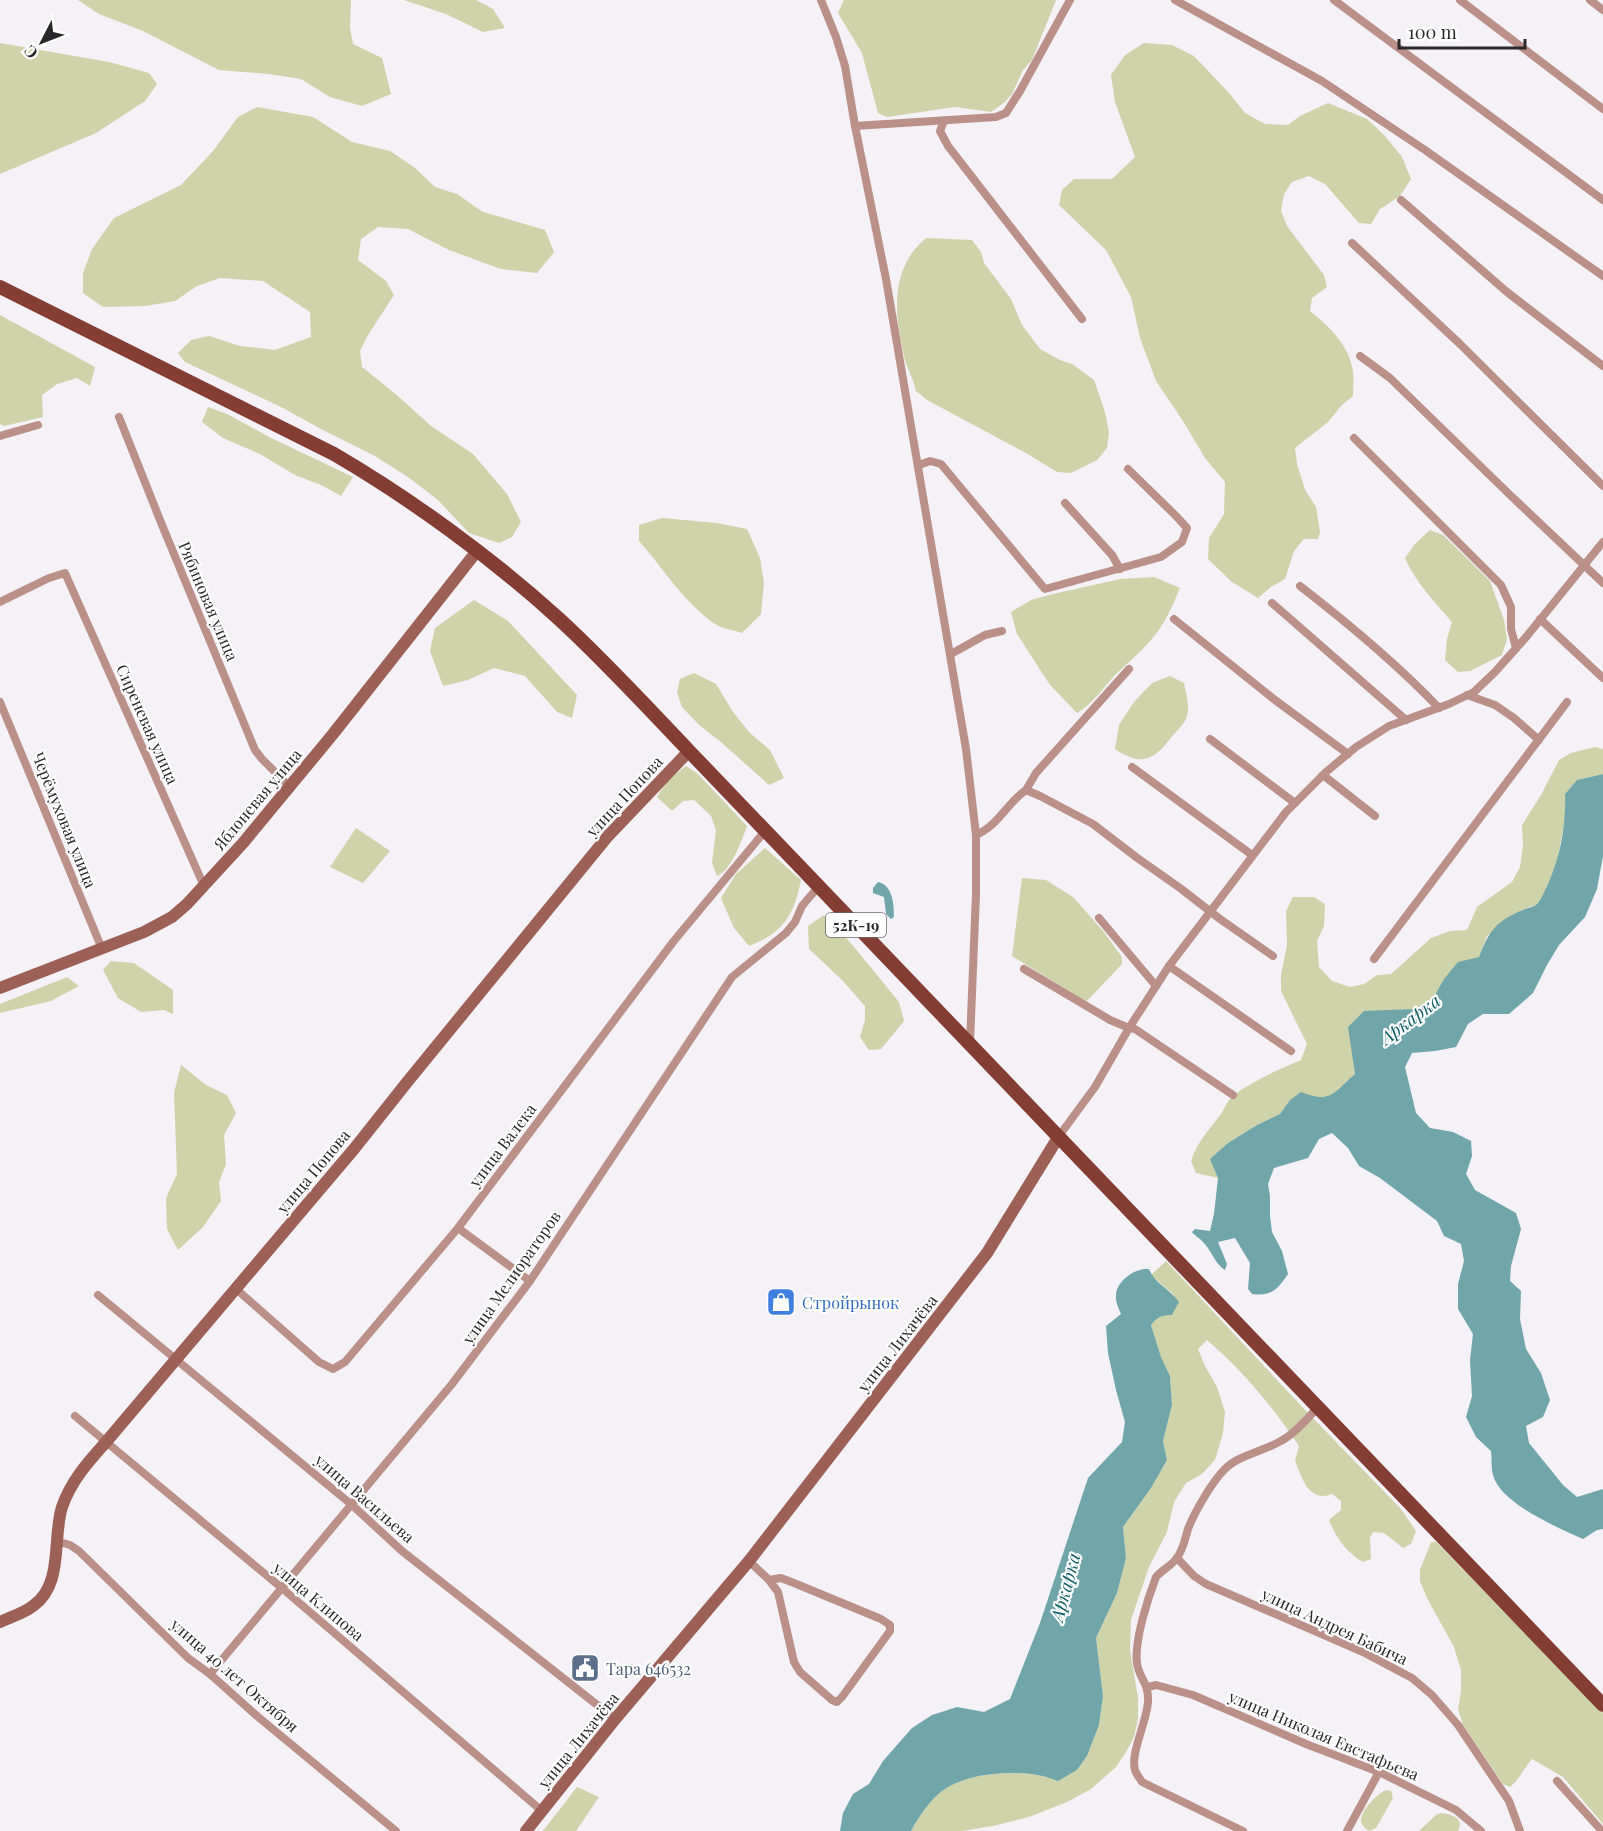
<svg xmlns="http://www.w3.org/2000/svg" width="1603" height="1831" font-family="'Playfair Display',serif">
	<style>
		.green { fill: #ced3a9 }
		.water { fill: #70a6a9 }
		.lines { fill: none; stroke-linecap: round; stroke-linejoin: round }
		.street { stroke: #ba9089; stroke-width: 8 }
		.secondary { stroke: #9c6056; stroke-width: 12 }
		.primary { stroke: #843d33; stroke-width: 14 }
		.labels { text-anchor: middle; dominant-baseline: central; stroke-width: 4.5; stroke-linejoin: round; paint-order: stroke }
		.shield { fill: #fff; stroke: #69686a; stroke-width: 1.5 }
		.shield-label { font-size: 15px; font-weight: bold; fill: #29282a }
		.street-label { font-size: 16px; fill: #29282a; stroke: #fff }
		.shop-label { font-size: 16px; fill: #366cbe; stroke: #fff; text-anchor: start }
		.service-label { font-size: 16px; fill: #4e5e75; stroke: #fff; text-anchor: start }
		.water-label { font-size: 18px; font-style: italic; fill: #0d5c60; stroke: #fff }
	</style>
	<rect width="100%" height="100%" fill="#f4f1f7"/>
	<g class="green">
		<path d="M 78,0 L 351,0 L 350,28 L 353,44 L 382,58 L 391,94 L 362,106 L 330,97 L 301,79 L 269,74 L 219,70 L 143,31 L 99,14 Z"/>
		<path d="M 404,0 L 476,0 L 493,9 L 505,28 L 483,32 L 446,14 Z"/>
		<path d="M 844,0 L 1056,0 L 1032,60 L 1023,70 L 1012,94 L 1005,102 L 991,112 L 955,107 L 887,117 L 878,113 L 862,53 L 838,13 Z"/>
		<path d="M 0,43 L 109,62 L 149,73 L 157,84 L 145,101 L 96,133 L 0,174 Z"/>
		<path d="M 1144,43 L 1172,45 L 1194,56 L 1229,93 L 1245,113 L 1265,124 L 1288,125 L 1300,116 L 1328,103 L 1367,119 L 1385,136 L 1402,157 L 1411,179 L 1400,196 L 1380,209 L 1371,224 L 1359,223 L 1325,184 L 1309,176 L 1292,182 L 1284,194 L 1281,211 L 1287,226 L 1324,275 L 1327,287 L 1312,298 L 1310,311 C 1329,326 1350,346 1353,372 C 1354,380 1353,388 1353,396 L 1342,405 L 1328,422 L 1295,448 L 1297,464 L 1305,490 L 1316,507 L 1320,532 L 1318,539 L 1304,539 L 1294,551 L 1285,579 L 1271,587 L 1258,598 L 1232,582 L 1208,559 L 1209,538 L 1224,514 L 1225,482 L 1205,458 L 1183,421 L 1156,381 L 1140,338 L 1131,297 L 1106,250 L 1059,205 L 1062,190 L 1074,179 L 1112,179 L 1135,157 L 1115,102 L 1111,75 L 1125,55 Z"/>
		<path d="M 257,107 L 313,117 L 352,142 L 390,151 L 415,168 L 435,187 L 457,194 L 483,212 L 545,230 L 554,252 L 537,273 L 501,269 L 449,250 L 408,229 L 378,227 L 361,239 L 358,260 L 386,281 L 394,295 L 368,335 L 360,351 L 362,367 L 398,396 L 431,426 L 473,454 L 507,494 L 521,522 L 512,537 L 499,543 L 469,533 L 438,500 L 408,477 L 373,455 L 321,429 L 281,407 L 185,362 L 178,353 L 191,340 L 209,336 L 240,346 L 275,350 L 311,337 L 310,312 L 263,281 L 220,278 L 197,286 L 175,301 L 145,306 L 103,307 L 83,293 L 83,273 L 92,249 L 114,218 L 181,185 L 213,151 L 238,117 Z"/>
		<path d="M 926,238 L 972,240 L 981,252 L 984,263 L 1011,299 L 1022,325 L 1040,349 L 1060,360 L 1072,364 L 1094,380 L 1105,412 L 1109,432 L 1107,448 L 1097,460 L 1071,473 L 1057,472 L 1026,453 L 927,400 L 916,391 C 914,380 908,371 905,360 C 897,325 890,288 910,256 C 914,249 921,243 926,238 Z"/>
		<path d="M 0,315 L 95,367 L 90,386 L 77,378 L 57,384 L 42,395 L 43,417 L 4,426 L 0,424 Z"/>
		<path d="M 208,407 L 227,414 L 271,438 L 353,477 L 341,496 L 321,485 L 295,475 L 260,454 L 223,438 L 202,422 Z"/>
		<path d="M 662,518 L 717,523 L 747,529 L 760,558 L 764,583 L 761,614 L 742,633 C 734,630 722,629 715,624 C 684,603 664,569 639,541 L 639,525 Z"/>
		<path d="M 1430,530 L 1443,535 L 1490,581 L 1504,620 L 1507,639 L 1502,655 L 1470,671 L 1458,672 L 1445,660 L 1447,639 L 1452,622 C 1435,602 1415,582 1405,558 L 1415,544 Z"/>
		<path d="M 1154,577 L 1180,588 C 1172,607 1164,626 1150,641 C 1139,654 1125,665 1113,677 C 1102,690 1092,704 1077,713 L 1050,685 L 1017,634 L 1011,612 L 1031,600 L 1053,594 L 1120,579 Z"/>
		<path d="M 474,600 L 508,621 L 577,695 L 572,718 L 557,712 L 525,676 L 494,668 L 468,680 L 443,686 L 430,651 L 435,628 Z"/>
		<path d="M 694,673 L 716,684 L 733,712 L 750,733 L 770,750 L 784,778 L 769,785 L 721,742 L 699,725 L 682,707 L 677,692 L 680,679 Z"/>
		<path d="M 1170,676 L 1184,683 C 1186,694 1190,705 1187,716 C 1185,723 1178,730 1173,735 C 1155,759 1143,768 1115,749 L 1119,725 L 1134,702 L 1152,683 Z"/>
		<path d="M 1595,747 L 1603,749 L 1603,774 L 1577,780 L 1565,794 L 1566,816 L 1556,865 L 1543,895 L 1536,905 L 1521,910 L 1487,936 L 1479,957 L 1444,979 L 1432,1000 L 1415,1009 L 1353,1058 L 1355,1074 L 1330,1097 L 1290,1100 L 1280,1114 L 1257,1125 L 1228,1143 L 1218,1178 L 1196,1173 L 1191,1161 C 1197,1142 1209,1130 1221,1114 C 1225,1108 1228,1099 1234,1095 C 1254,1080 1278,1070 1301,1060 L 1307,1044 L 1281,991 L 1281,975 L 1287,945 L 1286,911 L 1293,897 L 1314,897 L 1325,904 L 1324,926 L 1317,941 L 1319,967 L 1332,981 L 1350,987 L 1364,984 L 1377,975 L 1391,974 L 1431,938 L 1450,931 L 1467,930 L 1477,907 L 1512,882 L 1520,867 L 1523,845 L 1522,825 L 1541,795 L 1559,760 L 1571,753 Z"/>
		<path d="M 686,766 L 697,773 L 747,826 C 742,840 731,871 717,876 L 712,863 L 716,830 L 711,816 L 694,800 L 683,801 L 672,811 L 657,797 L 668,780 Z"/>
		<path d="M 356,828 L 390,851 L 363,883 L 330,867 Z"/>
		<path d="M 765,848 L 801,880 C 794,915 783,933 749,946 L 734,928 L 721,898 L 736,874 Z"/>
		<path d="M 1022,878 L 1046,880 L 1073,897 L 1103,931 L 1122,957 L 1122,964 L 1087,1001 L 1082,999 L 1012,956 Z"/>
		<path d="M 824,915 L 850,942 L 899,1002 L 904,1021 L 881,1049 L 869,1050 L 860,1037 L 865,1020 L 865,1006 L 842,980 L 809,949 L 808,926 Z"/>
		<path d="M 111,961 L 134,963 L 173,990 L 173,1014 L 164,1010 L 141,1012 L 118,998 L 103,970 Z"/>
		<path d="M 67,977 L 79,986 L 51,1001 L 0,1013 L 0,1004 Z"/>
		<path d="M 181,1065 L 206,1085 L 227,1095 L 236,1113 L 224,1135 L 226,1164 L 219,1182 L 221,1201 L 203,1227 L 178,1250 L 167,1229 L 166,1198 L 177,1174 L 174,1093 Z"/>
		<path d="M 1166,1261 L 1307,1412 L 1401,1509 L 1416,1531 L 1411,1544 L 1403,1548 L 1384,1533 L 1373,1532 L 1370,1538 L 1371,1559 L 1363,1562 C 1347,1553 1336,1538 1329,1520 L 1341,1510 L 1341,1501 L 1332,1494 C 1309,1503 1302,1478 1295,1461 L 1299,1446 C 1273,1407 1242,1370 1207,1340 L 1198,1349 L 1205,1366 L 1217,1387 L 1225,1412 L 1223,1433 L 1215,1460 L 1202,1474 L 1186,1483 L 1174,1502 L 1167,1532 L 1149,1567 L 1136,1605 L 1131,1620 L 1130,1650 L 1138,1698 L 1138,1719 L 1134,1737 L 1126,1752 L 1116,1767 L 1091,1789 L 1067,1802 L 1029,1817 L 993,1826 L 962,1831 L 911,1831 C 918,1818 930,1800 942,1791 C 966,1774 1003,1771 1031,1774 C 1040,1775 1050,1778 1058,1780 L 1077,1770 L 1087,1756 L 1099,1725 L 1103,1696 L 1096,1638 L 1117,1593 L 1126,1558 L 1123,1527 L 1151,1488 L 1167,1460 L 1163,1441 L 1172,1405 L 1170,1376 L 1161,1357 L 1151,1325 L 1155,1319 L 1163,1315 L 1174,1295 L 1151,1275 Z"/>
		<path d="M 1431,1542 L 1436,1542 L 1603,1713 L 1603,1824 L 1563,1777 L 1532,1759 C 1524,1768 1519,1780 1510,1787 L 1503,1784 L 1463,1725 L 1458,1709 L 1461,1692 L 1461,1670 L 1454,1647 L 1427,1598 L 1420,1581 L 1420,1570 Z"/>
		<path d="M 577,1787 L 599,1797 L 576,1831 L 543,1831 Z"/>
		<path d="M 1386,1790 L 1391,1791 L 1393,1798 L 1376,1828 L 1369,1831 C 1365,1828 1361,1825 1361,1820 C 1361,1810 1378,1793 1386,1790 Z"/>
		<path d="M 1442,1813 C 1453,1815 1464,1818 1458,1831 L 1419,1831 L 1437,1814 Z"/>
	</g>
	<g class="water">
		<path d="M 1603,774 L 1603,856 L 1597,889 L 1585,917 L 1559,945 L 1547,965 L 1533,993 L 1509,1014 L 1483,1014 L 1468,1024 L 1456,1047 L 1435,1051 L 1412,1053 L 1405,1067 L 1416,1113 L 1430,1128 L 1453,1132 L 1471,1141 L 1472,1156 L 1466,1174 L 1475,1190 L 1516,1213 L 1521,1229 L 1511,1266 L 1510,1281 L 1521,1291 L 1520,1319 L 1526,1349 L 1541,1373 L 1550,1400 L 1543,1417 L 1526,1426 L 1529,1443 L 1563,1485 L 1577,1497 L 1603,1489 L 1603,1529 L 1597,1530 L 1583,1539 C 1558,1528 1500,1503 1493,1475 C 1491,1468 1492,1459 1491,1451 L 1476,1437 L 1466,1417 L 1472,1396 L 1470,1360 L 1473,1334 L 1458,1309 L 1458,1284 L 1464,1261 L 1461,1244 L 1444,1236 L 1437,1221 L 1380,1178 L 1359,1166 L 1348,1148 L 1332,1133 L 1319,1139 L 1308,1158 L 1274,1168 L 1268,1184 L 1270,1196 L 1270,1216 L 1272,1232 L 1282,1251 L 1288,1274 C 1278,1289 1271,1297 1252,1294 L 1248,1289 L 1250,1263 L 1235,1238 L 1218,1242 L 1227,1264 L 1225,1270 C 1215,1264 1212,1251 1203,1242 C 1200,1238 1196,1237 1192,1232 L 1195,1229 L 1210,1231 L 1214,1214 L 1218,1178 L 1210,1159 L 1228,1143 L 1257,1125 L 1280,1114 L 1290,1100 L 1301,1092 C 1331,1104 1333,1093 1355,1074 L 1348,1027 L 1364,1011 L 1415,1009 L 1432,1000 L 1444,979 L 1458,962 L 1479,957 C 1489,932 1494,923 1520,911 C 1525,908 1533,908 1537,904 C 1542,898 1545,890 1548,884 C 1561,855 1566,825 1565,794 L 1577,780 Z"/>
		<path d="M 878,882 C 893,885 894,905 894,917 L 891,919 L 886,914 L 884,897 L 873,893 L 873,888 Z"/>
		<path d="M 1144,1269 L 1149,1269 C 1154,1283 1171,1290 1179,1302 L 1172,1315 C 1162,1315 1157,1317 1151,1325 L 1161,1357 L 1170,1376 L 1172,1405 L 1163,1441 L 1167,1460 L 1151,1488 L 1123,1527 L 1126,1558 L 1117,1593 L 1096,1638 L 1103,1696 L 1099,1725 L 1087,1756 L 1077,1770 L 1058,1781 C 1050,1778 1040,1775 1031,1774 C 1003,1771 966,1774 942,1791 C 930,1800 918,1818 911,1831 L 840,1831 L 843,1813 L 853,1794 L 869,1784 L 883,1761 L 912,1728 L 932,1715 L 957,1707 L 984,1712 L 1010,1699 L 1040,1623 L 1088,1478 L 1122,1442 L 1125,1422 L 1116,1390 L 1108,1353 L 1106,1326 L 1121,1314 C 1119,1309 1115,1301 1116,1295 C 1117,1282 1131,1271 1144,1269 Z"/>
	</g>
	<g class="lines">
		<g class="street">
			<path d="M 821,0 L 836,37 L 845,66 L 855,126 L 886,279 L 966,749 L 976,835 L 976,894 L 970,1043"/>
			<path d="M 1175,0 L 1322,81 L 1425,150 L 1603,276"/>
			<path d="M 1334,0 L 1603,200"/>
			<path d="M 1460,0 L 1603,109"/>
			<path d="M 1590,0 L 1603,10"/>
			<path d="M 944,121 L 940,131 L 948,146 L 1082,319"/>
			<path d="M 855,126 L 996,117 L 1006,113 L 1020,91 L 1070,0"/>
			<path d="M 1401,200 L 1507,292 L 1603,366"/>
			<path d="M 1352,243 L 1460,344 L 1603,486"/>
			<path d="M 1360,356 L 1390,378 L 1509,494 L 1603,583"/>
			<path d="M 119,417 L 162,525 L 255,750 L 262,759 L 289,786"/>
			<path d="M 0,436 L 38,425"/>
			<path d="M 1354,438 L 1501,585 L 1511,607 L 1511,629 L 1516,648"/>
			<path d="M 919,465 L 930,461 L 941,464 L 1045,589 L 1161,557 L 1182,542 L 1187,528 L 1176,516 L 1128,469"/>
			<path d="M 1065,503 L 1112,555 L 1120,569"/>
			<path d="M 1300,586 C 1349,624 1396,663 1439,708"/>
			<path d="M 0,602 L 49,578 L 65,573 L 204,886"/>
			<path d="M 1272,603 L 1406,720"/>
			<path d="M 1174,619 L 1275,700 L 1348,754"/>
			<path d="M 1540,619 L 1603,678"/>
			<path d="M 951,654 L 985,635 L 1002,631"/>
			<path d="M 1467,695 L 1495,705 L 1514,718 L 1539,740"/>
			<path d="M 0,702 L 102,949"/>
			<path d="M 1210,739 L 1295,803"/>
			<path d="M 1132,767 L 1252,855"/>
			<path d="M 1323,775 L 1375,816"/>
			<path d="M 1026,790 L 1036,773 L 1129,669"/>
			<path d="M 976,835 C 999,825 1006,804 1026,790 L 1040,796 L 1093,824 L 1136,857 L 1180,888 L 1220,919 L 1273,956"/>
			<path d="M 1099,918 L 1156,986"/>
			<path d="M 1374,959 L 1567,702"/>
			<path d="M 1169,966 L 1291,1051"/>
			<path d="M 1024,969 L 1110,1020 L 1129,1028 L 1135,1029 L 1233,1095"/>
			<path d="M 1059,1136 L 1095,1087 L 1129,1028 L 1169,966 L 1286,812 L 1326,772 L 1356,747 L 1389,726 L 1449,704 L 1474,692 L 1495,672 L 1527,636 L 1603,542"/>
			<path d="M 458,1228 L 530,1281"/>
			<path d="M 235,1288 L 319,1362 L 333,1369 L 345,1362 L 458,1228 L 673,942 L 765,831"/>
			<path d="M 98,1295 L 352,1505 L 402,1551 L 615,1719"/>
			<path d="M 75,1416 L 283,1589 L 542,1811"/>
			<path d="M 56,1541 L 70,1545 L 79,1551 L 188,1658 L 210,1674 L 257,1716 L 396,1831"/>
			<path d="M 1177,1558 L 1194,1576 L 1206,1584 L 1363,1652 L 1412,1678 L 1432,1695 L 1458,1725 L 1509,1801 L 1520,1831"/>
			<path d="M 749,1561 L 769,1580 L 778,1592 L 794,1662 L 800,1672 L 832,1700 L 837,1702 L 842,1697 L 890,1631 L 890,1625 L 881,1619 L 794,1583 L 781,1578 L 769,1580"/>
			<path d="M 210,1674 L 452,1384 L 530,1281 L 732,977 L 786,933 L 795,922 L 802,906 L 819,886"/>
			<path d="M 1148,1687 L 1156,1685 L 1193,1695 L 1306,1744 L 1379,1772 L 1456,1810 L 1481,1831"/>
			<path d="M 1557,1781 L 1602,1831"/>
			<path d="M 1243,1831 L 1142,1782 C 1140,1778 1136,1774 1135,1770 C 1130,1754 1147,1721 1148,1702 C 1149,1682 1139,1679 1137,1663 C 1134,1641 1148,1598 1156,1577 C 1162,1570 1171,1566 1176,1559 C 1183,1551 1185,1539 1188,1529 C 1194,1513 1212,1482 1224,1470 C 1237,1456 1260,1452 1277,1443 C 1294,1435 1305,1421 1318,1407"/>
			<path d="M 1347,1831 L 1379,1772"/>
		</g>
		<g class="secondary">
			<path d="M 0,988 L 144,932 L 172,917 L 187,904 L 243,843 L 333,734 L 477,551"/>
			<path d="M 0,1622 C 11,1617 24,1613 33,1606 C 64,1584 52,1539 62,1507 C 71,1481 88,1462 106,1442 L 354,1149 L 408,1081 L 608,836 L 689,751"/>
			<path d="M 526,1831 L 616,1718 L 749,1561 L 987,1253 L 1059,1136"/>
		</g>
		<path class="primary" d="M 0,287 L 334,454 C 411,499 492,558 558,618 C 604,660 646,706 689,751 L 1603,1705"/>
	</g>
	<defs>
		<g id="shop-square" transform="scale(1.5)"><rect x="-9" y="-9" width="18" height="18" rx="4" fill="#3f7fe0" stroke="#fff"/><path d="M-5-2.5h2.3a2.7 3.5 0 0 1 5.4 0H5L5.5 6h-11ZM-1.5-2.5h3a1.5 2.3 0 0 0-3 0Z" fill="#fff"/></g>
		<g id="civic-square" transform="scale(1.5)"><rect x="-9" y="-9" width="18" height="18" rx="4" fill="#5c6f8a" stroke="#fff"/><path d="M-.6-6.5H3V-4.5H.6V-3L4-1V1h2V6H-6V1h2V-1L-.6-3ZM-1.2 2.5V6h2.4V2.5Z" fill="#fff"/></g>
	</defs>
	<g fill-rule="evenodd">
		<use href="#shop-square" x="781" y="1302"/>
		<use href="#civic-square" x="585" y="1668"/>
	</g>
	<g class="labels">
		<rect class="shield" x="826" y="913" width="60" height="24" rx="4.5"/>
		<g class="shield-label">
			<text x="856" y="925">52К-19</text>
		</g>
		<g class="street-label">
			<text transform="translate(209 601) rotate(67)">Рябиновая улица</text>
			<text transform="translate(148 724) rotate(66)">Сиреневая улица</text>
			<text transform="translate(624 796) rotate(-47)">улица Попова</text>
			<text transform="translate(257 799) rotate(-50)">Яблоневая улица</text>
			<text transform="translate(65 820) rotate(68)">Черёмуховая улица</text>
			<text transform="translate(502 1145) rotate(-53)">улица Валека</text>
			<text transform="translate(313 1171) rotate(-50)">улица Попова</text>
			<text transform="translate(511 1277) rotate(-55)">улица Мелиораторов</text>
			<text transform="translate(897 1343) rotate(-52)">улица Лихачёва</text>
			<text transform="translate(365 1498) rotate(41)">улица Васильева</text>
			<text transform="translate(319 1601) rotate(40)">улица Клипова</text>
			<text transform="translate(1335 1626) rotate(25)">улица Андрея Бабича</text>
			<text transform="translate(235 1675) rotate(41)">улица 40 лет Октября</text>
			<text transform="translate(1324 1735) rotate(23)">улица Николая Евстафьева</text>
			<text transform="translate(578 1740) rotate(-51)">улица Лихачёва</text>
		</g>
		<g class="shop-label">
			<text x="802" y="1302">Стройрынок</text>
		</g>
		<g class="service-label">
			<text x="606" y="1668">Тара 646532</text>
		</g>
		<g class="water-label">
			<text transform="translate(1410 1019) rotate(-37)">Аркарка</text>
			<text transform="translate(1065 1587) rotate(-75)">Аркарка</text>
		</g>
	</g>
	<g transform="translate(42 42) rotate(228)" stroke="#ffffff" stroke-width="4.5" paint-order="stroke">
	<path d="M0-4.5L10 22L0 15L-10 22Z" fill="#29282a"/>
	<text y="-9" font-size="16" font-weight="bold" text-anchor="middle" fill="#29282a">С</text>
	</g>
	<path d="M1399 39v9h126v-9" fill="none" stroke="#29282a" stroke-width="3"/>
	<text x="1408" y="39" font-size="18" fill="#29282a" stroke="#ffffff" stroke-width="4.5" paint-order="stroke">100 m</text>
</svg>
